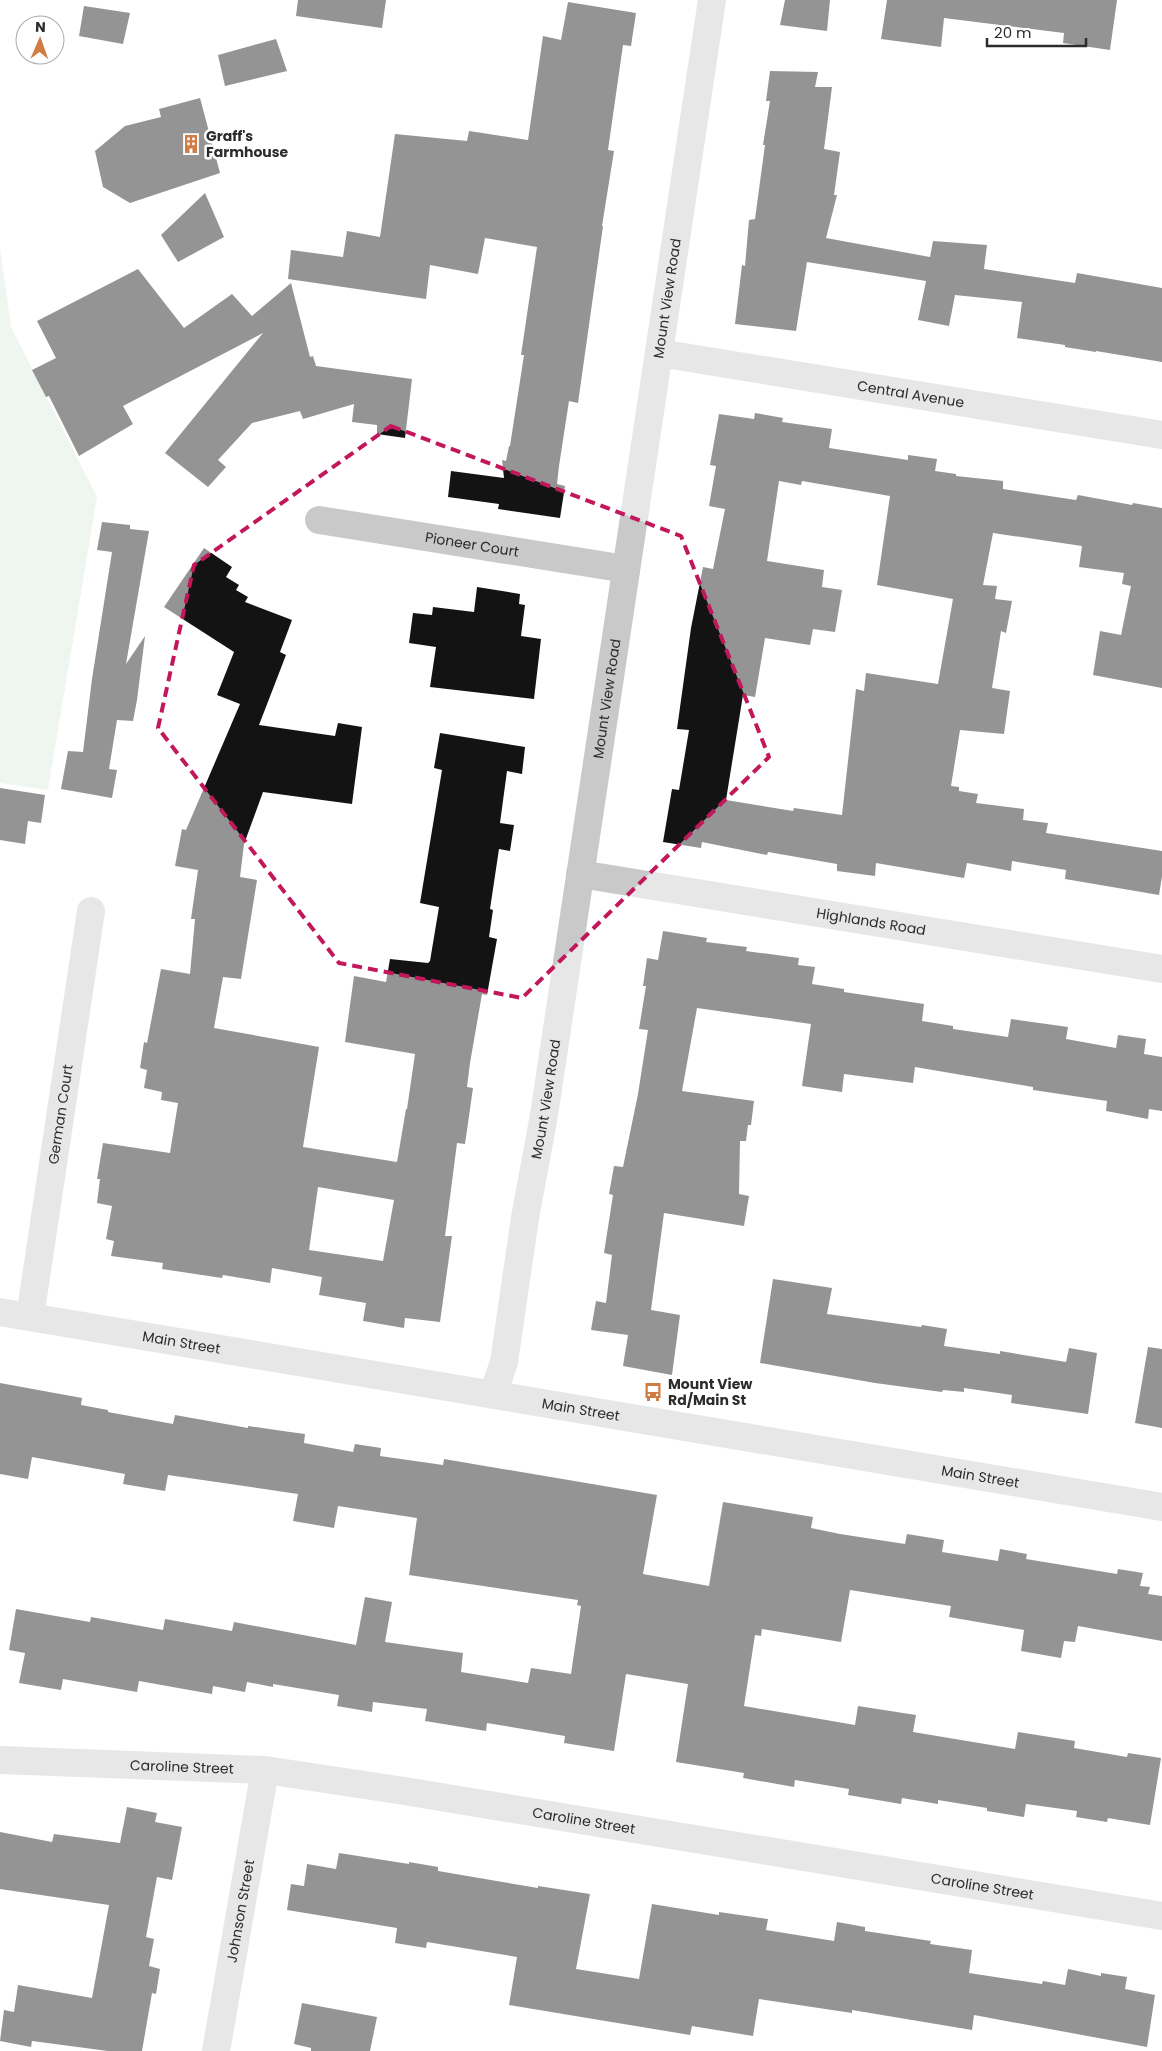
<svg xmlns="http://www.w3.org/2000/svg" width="1162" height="2051" font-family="Poppins,sans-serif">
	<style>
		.green { fill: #dbe8db }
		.building { fill: #131313; fill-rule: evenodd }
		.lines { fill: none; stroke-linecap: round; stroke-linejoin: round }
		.minor { stroke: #c9c9c9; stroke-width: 28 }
		.marked { fill: none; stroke: #c2185b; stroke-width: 4; stroke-dasharray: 10 6; stroke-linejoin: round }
		.labels { text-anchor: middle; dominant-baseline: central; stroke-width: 5; stroke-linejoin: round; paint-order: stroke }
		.poi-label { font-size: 14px; font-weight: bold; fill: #2c2c2c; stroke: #fff; text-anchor: start }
		.street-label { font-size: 14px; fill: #2c2c2c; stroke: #fff }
	</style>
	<rect width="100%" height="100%" fill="#fff"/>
	<path class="green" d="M 0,247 L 11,327 L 97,497 L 48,790 L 0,783 Z"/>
	<g class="building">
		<path d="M 298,0 L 386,0 L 382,28 L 296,16 Z"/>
		<path d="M 785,0 L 830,0 L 827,31 L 780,25 Z"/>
		<path d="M 887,0 L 1117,0 L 1110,50 L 1063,43 L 1064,33 L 944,18 L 941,47 L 881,39 Z"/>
		<path d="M 568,2 L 636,13 L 631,46 L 623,45 L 608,150 L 614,151 L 602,226 L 603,226 L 578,403 L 569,401 L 559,466 L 557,484 L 565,486 L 560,518 L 498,509 L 499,504 L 448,497 L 451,471 L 504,478 L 502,460 L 506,461 L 509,446 L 510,446 L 524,355 L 521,355 L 537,247 L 485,238 L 478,274 L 430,265 L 426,299 L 288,279 L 291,250 L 343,257 L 347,231 L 380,237 L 395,134 L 467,141 L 469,131 L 528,140 L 543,36 L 561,40 Z"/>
		<path d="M 84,6 L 130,13 L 123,44 L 79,36 Z"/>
		<path d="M 276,39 L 287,71 L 225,86 L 218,55 Z"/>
		<path d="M 770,71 L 818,72 L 815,87 L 832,87 L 824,149 L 840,152 L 834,195 L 837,195 L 826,238 L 930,257 L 933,241 L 987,245 L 984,269 L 1075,283 L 1077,273 L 1162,288 L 1162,362 L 1096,351 L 1096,352 L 1065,347 L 1065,345 L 1017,338 L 1022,302 L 955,295 L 949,326 L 918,320 L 926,281 L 807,262 L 796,331 L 735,324 L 742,265 L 745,266 L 749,220 L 755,219 L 765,145 L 763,145 L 770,101 L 766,101 Z"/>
		<path d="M 200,98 L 220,173 L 130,203 L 103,187 L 95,151 L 125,126 L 161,117 L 159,109 Z"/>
		<path d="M 205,193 L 224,237 L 178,262 L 161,235 Z"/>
		<path d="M 138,269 L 184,328 L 232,294 L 252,316 L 291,283 L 310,357 L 313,356 L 316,366 L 412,379 L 405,438 L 377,434 L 377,425 L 352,422 L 354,404 L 303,419 L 300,411 L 252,423 L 218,460 L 226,467 L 208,487 L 165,453 L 263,333 L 123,406 L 133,424 L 79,456 L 49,396 L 46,397 L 32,370 L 56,358 L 37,321 Z"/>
		<path d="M 755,413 L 783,418 L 782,422 L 832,429 L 829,448 L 908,460 L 908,455 L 937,459 L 935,471 L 956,474 L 956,476 L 1003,481 L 1003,489 L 1076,500 L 1078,495 L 1132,505 L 1133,503 L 1162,508 L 1162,688 L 1093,675 L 1100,631 L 1121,635 L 1131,586 L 1122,584 L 1124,573 L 1079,567 L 1082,546 L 993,533 L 983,585 L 997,586 L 995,599 L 1012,601 L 1006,633 L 1001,631 L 992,688 L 1010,691 L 1004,734 L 960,730 L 951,786 L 959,787 L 959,791 L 978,794 L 976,803 L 1024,809 L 1023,820 L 1048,823 L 1046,833 L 1162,851 L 1162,876 L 1159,895 L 1065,879 L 1066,870 L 1012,861 L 1011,871 L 967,863 L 964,878 L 876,863 L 875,876 L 837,871 L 837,864 L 768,852 L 767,855 L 702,842 L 701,848 L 663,842 L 672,789 L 679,790 L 689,730 L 677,729 L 691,628 L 703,567 L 713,569 L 725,509 L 709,506 L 716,466 L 710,465 L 719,414 L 754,419 ZM 779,481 L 801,485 L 802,481 L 890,496 L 877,585 L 953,599 L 938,684 L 866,673 L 864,691 L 856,689 L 842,815 L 794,808 L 793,811 L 726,800 L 743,695 L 755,697 L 765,638 L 810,645 L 813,629 L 835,632 L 842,590 L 822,587 L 824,570 L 767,561 Z"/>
		<path d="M 102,522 L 130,525 L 130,529 L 149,531 L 126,664 L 145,636 L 137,700 L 133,721 L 117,720 L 109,769 L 117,770 L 112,798 L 61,789 L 68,751 L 83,752 L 92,679 L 112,552 L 97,550 Z"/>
		<path d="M 204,548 L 232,567 L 226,577 L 239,585 L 236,590 L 248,597 L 245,602 L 292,620 L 280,652 L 286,655 L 259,725 L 335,736 L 338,723 L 362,727 L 352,804 L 263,792 L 244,844 L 240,877 L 257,880 L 241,979 L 223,977 L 214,1028 L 319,1047 L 303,1147 L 397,1162 L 406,1109 L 407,1109 L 415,1054 L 345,1042 L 354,976 L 386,982 L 390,959 L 428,963 L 430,961 L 439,907 L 420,903 L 442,770 L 434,768 L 440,733 L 525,747 L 522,774 L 507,771 L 500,823 L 514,825 L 510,851 L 499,849 L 490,909 L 493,910 L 489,937 L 497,939 L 487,995 L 482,994 L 470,1063 L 467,1087 L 473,1088 L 465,1144 L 457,1143 L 445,1236 L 452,1236 L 440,1322 L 405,1318 L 404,1328 L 363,1321 L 366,1303 L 319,1295 L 322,1277 L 272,1268 L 270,1283 L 223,1275 L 222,1278 L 162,1269 L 163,1263 L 111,1256 L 114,1241 L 106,1239 L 112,1206 L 97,1203 L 100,1179 L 97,1179 L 103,1143 L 170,1153 L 178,1103 L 161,1100 L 162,1092 L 144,1088 L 147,1070 L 140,1068 L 144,1042 L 147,1043 L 161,969 L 190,974 L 195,919 L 191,919 L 198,870 L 175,866 L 182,829 L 186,830 L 240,704 L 217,695 L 234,652 L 164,607 ZM 318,1187 L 394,1200 L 383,1261 L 309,1250 Z"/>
		<path d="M 477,587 L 520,594 L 519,604 L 525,605 L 521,636 L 541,639 L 534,699 L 430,687 L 436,647 L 409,643 L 413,613 L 432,615 L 433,607 L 474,612 Z"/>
		<path d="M 0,788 L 45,795 L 41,823 L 28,821 L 25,844 L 0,840 Z"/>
		<path d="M 663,931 L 707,938 L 706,942 L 747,947 L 746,951 L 799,958 L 798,965 L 815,967 L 812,984 L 844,989 L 844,992 L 924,1004 L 922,1021 L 953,1026 L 953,1029 L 1008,1037 L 1011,1019 L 1068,1027 L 1066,1039 L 1116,1048 L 1118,1035 L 1146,1039 L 1144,1054 L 1162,1057 L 1162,1111 L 1149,1109 L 1148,1119 L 1106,1111 L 1107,1101 L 1033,1090 L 1033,1087 L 915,1067 L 913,1083 L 844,1074 L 842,1092 L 802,1086 L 811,1024 L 697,1008 L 682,1091 L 754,1101 L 751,1125 L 748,1125 L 746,1141 L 740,1141 L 739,1194 L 749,1196 L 744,1226 L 664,1213 L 651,1310 L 680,1315 L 672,1375 L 623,1366 L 628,1335 L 591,1330 L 596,1301 L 606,1303 L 612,1255 L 604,1253 L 613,1195 L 609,1194 L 614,1166 L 623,1167 L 638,1094 L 648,1030 L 639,1029 L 646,986 L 643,986 L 647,958 L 658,960 Z"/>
		<path d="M 773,1279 L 832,1288 L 827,1314 L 921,1327 L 922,1325 L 947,1329 L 944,1346 L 1000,1354 L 1000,1351 L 1066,1362 L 1069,1348 L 1097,1353 L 1088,1414 L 1011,1403 L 1012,1395 L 964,1388 L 964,1392 L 943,1390 L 942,1392 L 875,1383 L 760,1363 Z"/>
		<path d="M 1148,1347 L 1162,1349 L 1162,1428 L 1135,1423 Z"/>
		<path d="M 0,1383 L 82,1398 L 81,1405 L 108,1410 L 108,1412 L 173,1424 L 175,1415 L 248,1428 L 248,1426 L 290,1432 L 305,1434 L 304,1443 L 353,1452 L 355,1444 L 381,1448 L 380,1456 L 443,1465 L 444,1459 L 657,1495 L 643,1574 L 709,1586 L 723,1502 L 813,1517 L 811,1528 L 840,1534 L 905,1544 L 907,1534 L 944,1540 L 942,1552 L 998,1561 L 1000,1549 L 1027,1554 L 1026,1559 L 1117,1574 L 1118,1569 L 1143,1573 L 1140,1586 L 1150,1587 L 1148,1594 L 1162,1596 L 1162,1641 L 1078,1626 L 1075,1642 L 1064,1641 L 1061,1658 L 1021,1651 L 1024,1630 L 949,1617 L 951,1606 L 850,1590 L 841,1642 L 762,1629 L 761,1636 L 755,1635 L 744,1706 L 855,1725 L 858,1706 L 916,1715 L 913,1732 L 1015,1749 L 1018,1732 L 1075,1741 L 1074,1748 L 1127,1757 L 1128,1753 L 1161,1758 L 1150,1825 L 1108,1818 L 1107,1822 L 1076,1817 L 1077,1811 L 1026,1804 L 1024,1817 L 987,1811 L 987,1808 L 938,1800 L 938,1804 L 902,1798 L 901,1804 L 848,1795 L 849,1789 L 795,1780 L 794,1787 L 743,1778 L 744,1773 L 676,1762 L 688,1684 L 626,1674 L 614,1751 L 564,1743 L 565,1736 L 487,1723 L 486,1731 L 425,1721 L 427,1709 L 373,1702 L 372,1712 L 337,1706 L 339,1695 L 273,1684 L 273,1687 L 247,1682 L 245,1692 L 213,1686 L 212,1694 L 139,1681 L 137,1692 L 63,1679 L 61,1690 L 19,1683 L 25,1653 L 9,1650 L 16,1609 L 90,1622 L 91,1617 L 163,1630 L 165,1619 L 232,1631 L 234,1622 L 356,1645 L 365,1597 L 392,1602 L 385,1642 L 463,1653 L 461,1672 L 528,1683 L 531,1668 L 571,1674 L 581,1606 L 577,1605 L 578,1600 L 409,1575 L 417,1518 L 338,1506 L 334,1528 L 293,1521 L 298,1494 L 168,1475 L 165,1491 L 123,1484 L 125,1474 L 32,1457 L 28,1479 L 0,1474 Z"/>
		<path d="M 127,1807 L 157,1813 L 155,1822 L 182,1827 L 172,1880 L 157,1877 L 146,1937 L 154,1939 L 149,1966 L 160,1969 L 156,1994 L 152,1993 L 142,2051 L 108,2051 L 32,2041 L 31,2047 L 0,2041 L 4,2010 L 14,2012 L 18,1985 L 92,1998 L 109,1905 L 0,1889 L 0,1832 L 52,1842 L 54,1834 L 120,1843 Z"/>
		<path d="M 339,1853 L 409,1864 L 409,1862 L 438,1867 L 438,1871 L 538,1888 L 538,1886 L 590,1894 L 576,1969 L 639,1979 L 652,1904 L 719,1915 L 719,1912 L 768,1919 L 766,1930 L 834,1941 L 837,1922 L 865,1927 L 865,1931 L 931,1941 L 930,1944 L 972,1950 L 969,1973 L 1042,1984 L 1043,1981 L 1065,1985 L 1068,1969 L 1101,1976 L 1101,1973 L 1127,1977 L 1125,1989 L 1155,1995 L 1147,2047 L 974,2015 L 972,2030 L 852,2010 L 852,2013 L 759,1999 L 753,2036 L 692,2026 L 690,2035 L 509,2005 L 517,1957 L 427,1942 L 426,1948 L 395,1943 L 397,1928 L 287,1910 L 291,1884 L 304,1886 L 307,1864 L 336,1869 Z"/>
		<path d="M 302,2003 L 377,2017 L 370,2051 L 311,2051 L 311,2048 L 294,2044 Z"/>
	</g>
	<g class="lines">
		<g class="minor">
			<path id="s1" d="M 659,353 L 1162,435"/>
			<path id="s2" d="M 319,520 L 626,569"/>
			<path id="s3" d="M 580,874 L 1162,969"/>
			<path id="s4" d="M 0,1312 L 1162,1507"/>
			<path id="s5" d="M 30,1317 L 91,911"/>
			<path id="s6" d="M 493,1395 L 504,1362 L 525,1218 L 544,1115 L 712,0"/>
			<path id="s7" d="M 0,1760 L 265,1770 L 398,1790 L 1162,1916"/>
			<path id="s8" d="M 216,2051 L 265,1770"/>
		</g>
	</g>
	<path d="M0 0H1162V2051H0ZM 391,426 L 681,536 L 769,757 L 522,998 L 339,963 L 158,728 L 194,565 Z" fill="#fff" fill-opacity=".55" fill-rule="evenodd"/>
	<path class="marked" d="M 391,426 L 681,536 L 769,757 L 522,998 L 339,963 L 158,728 L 194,565 Z"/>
	<defs>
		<g id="building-bare" transform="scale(1.5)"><path d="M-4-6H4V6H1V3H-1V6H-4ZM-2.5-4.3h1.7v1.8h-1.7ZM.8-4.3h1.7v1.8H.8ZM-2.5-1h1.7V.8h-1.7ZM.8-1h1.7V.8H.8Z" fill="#cf7d42" stroke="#fff" stroke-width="2.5" paint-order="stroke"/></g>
		<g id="bus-bare" transform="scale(1.5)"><path d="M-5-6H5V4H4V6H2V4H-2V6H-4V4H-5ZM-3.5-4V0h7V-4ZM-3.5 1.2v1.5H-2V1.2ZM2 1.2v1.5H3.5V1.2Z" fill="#cf7d42" stroke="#fff" stroke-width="2.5" paint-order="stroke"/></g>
	</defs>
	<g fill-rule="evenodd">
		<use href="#building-bare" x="191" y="144"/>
		<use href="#bus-bare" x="653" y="1392"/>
	</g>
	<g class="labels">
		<g class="poi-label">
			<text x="206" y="136">Graff's<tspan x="206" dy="16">Farmhouse</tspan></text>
			<text x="668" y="1384">Mount View<tspan x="668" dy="16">Rd/Main St</tspan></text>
		</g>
		<g class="street-label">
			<text stroke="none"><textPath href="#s6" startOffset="1111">Mount View Road</textPath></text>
			<text stroke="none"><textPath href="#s1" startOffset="255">Central Avenue</textPath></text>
			<text stroke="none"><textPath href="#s2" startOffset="155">Pioneer Court</textPath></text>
			<text stroke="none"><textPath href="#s6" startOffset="706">Mount View Road</textPath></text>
			<text stroke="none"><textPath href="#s3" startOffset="295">Highlands Road</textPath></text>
			<text stroke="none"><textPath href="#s6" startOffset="301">Mount View Road</textPath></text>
			<text stroke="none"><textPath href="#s5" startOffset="205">German Court</textPath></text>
			<text stroke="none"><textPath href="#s4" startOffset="184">Main Street</textPath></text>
			<text stroke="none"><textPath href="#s4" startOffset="589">Main Street</textPath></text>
			<text stroke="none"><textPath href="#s4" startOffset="994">Main Street</textPath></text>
			<text stroke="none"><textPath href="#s7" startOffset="182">Caroline Street</textPath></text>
			<text stroke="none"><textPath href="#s7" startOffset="588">Caroline Street</textPath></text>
			<text stroke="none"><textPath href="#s7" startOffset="992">Caroline Street</textPath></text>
			<text stroke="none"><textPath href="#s8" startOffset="142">Johnson Street</textPath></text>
		</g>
	</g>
	<g transform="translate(40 40) rotate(2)"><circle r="24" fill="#ffffff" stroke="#ababab"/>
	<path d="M0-4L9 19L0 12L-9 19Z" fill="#cf7d42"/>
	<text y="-8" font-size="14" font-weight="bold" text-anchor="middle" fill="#2c2c2c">N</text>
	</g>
	<path d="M987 38v8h99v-8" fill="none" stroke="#2c2c2c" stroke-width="2.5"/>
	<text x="994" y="38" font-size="15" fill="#2c2c2c" stroke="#ffffff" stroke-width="4" paint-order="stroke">20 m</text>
</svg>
